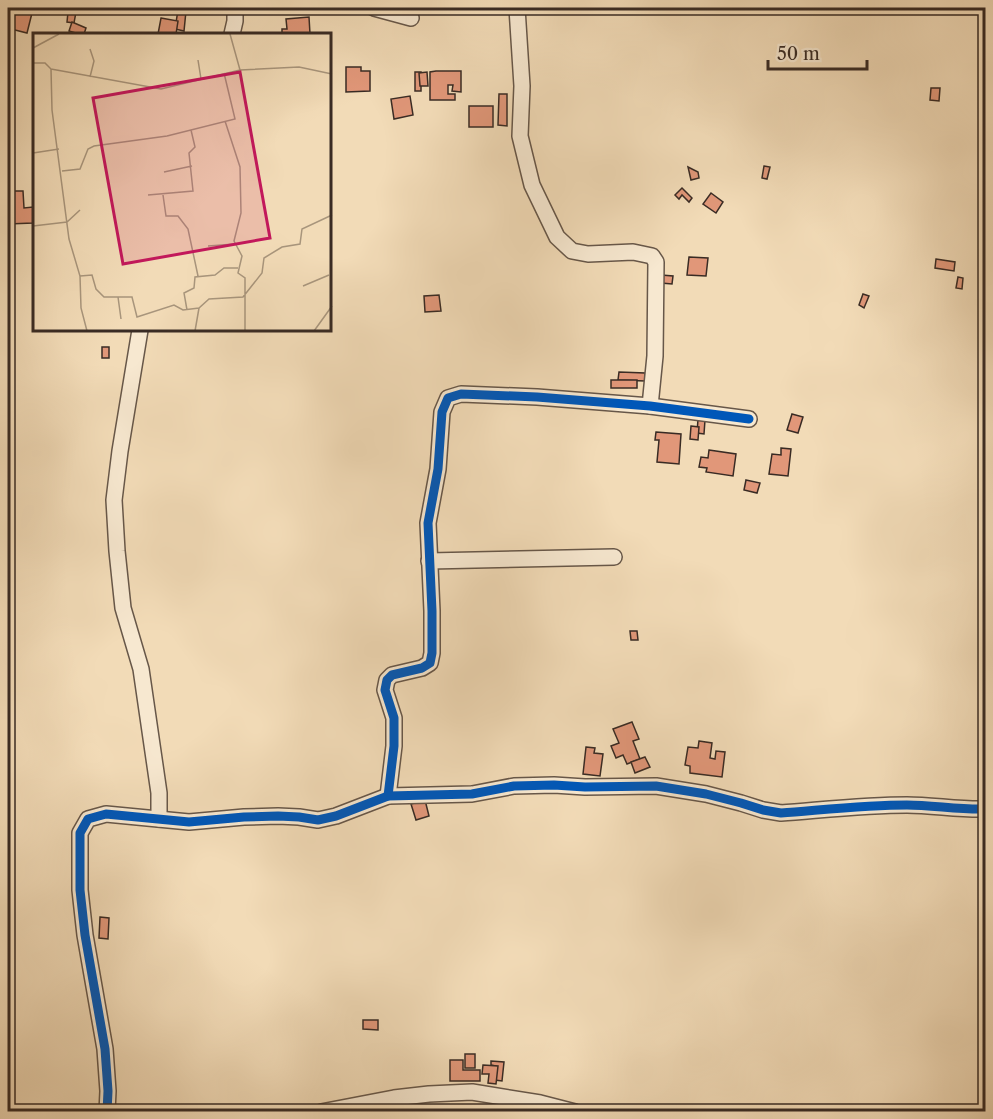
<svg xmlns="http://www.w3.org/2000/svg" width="993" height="1119" font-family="'Libre Caslon Text',serif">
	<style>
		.building { fill: #e19779; stroke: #392b24; stroke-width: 1.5 }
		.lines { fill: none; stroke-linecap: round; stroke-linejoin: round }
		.minor-casing { stroke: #675749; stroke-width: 18 }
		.minor { stroke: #f7e8d0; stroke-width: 15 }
		.cycleway-casing { stroke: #f7e8d0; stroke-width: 13 }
		.cycleway { stroke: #0057b8; stroke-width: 9 }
		.inset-road { fill: none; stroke: #a8957c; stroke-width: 1.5 }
		.view { fill: #c2185b; fill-opacity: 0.15; stroke: #c2185b; stroke-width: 3 }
		.inset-edge { fill: none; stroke: #392b24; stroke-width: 3 }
	</style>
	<rect width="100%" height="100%" fill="#f2dbb7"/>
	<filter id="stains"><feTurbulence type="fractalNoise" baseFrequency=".00333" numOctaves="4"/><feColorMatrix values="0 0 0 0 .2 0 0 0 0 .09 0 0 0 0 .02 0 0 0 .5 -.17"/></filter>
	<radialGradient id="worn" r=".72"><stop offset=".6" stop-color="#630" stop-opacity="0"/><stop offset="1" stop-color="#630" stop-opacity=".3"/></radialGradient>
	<g class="building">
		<path d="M 17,8 L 26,8 L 33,9 L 27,33 L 11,29 L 14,21 L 8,20 L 8,13 L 15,15 Z"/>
		<path d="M 178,10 L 186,11 L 184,31 L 175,29 Z"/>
		<path d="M 68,12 L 76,12 L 74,23 L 67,22 Z"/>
		<path d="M 309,17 L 310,34 L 282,34 L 282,29 L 287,29 L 286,19 Z"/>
		<path d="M 161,18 L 178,21 L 176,34 L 158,34 Z"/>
		<path d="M 72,22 L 86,28 L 84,34 L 79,34 L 69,31 Z"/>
		<path d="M 346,67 L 361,67 L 361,71 L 370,71 L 370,91 L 346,92 Z"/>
		<path d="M 436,71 L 461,71 L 461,92 L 452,91 L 453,85 L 448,85 L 448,94 L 455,94 L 455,100 L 430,100 L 430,72 Z"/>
		<rect x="415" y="72" width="6" height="19"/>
		<path d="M 427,72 L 428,86 L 420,86 L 419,73 Z"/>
		<path d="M 931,88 L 940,88 L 939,101 L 930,100 Z"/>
		<path d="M 499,94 L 507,94 L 507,126 L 498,125 Z"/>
		<path d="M 410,96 L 413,115 L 394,119 L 391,99 Z"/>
		<rect x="469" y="106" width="24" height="21"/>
		<path d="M 764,166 L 770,167 L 767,179 L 762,178 Z"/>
		<path d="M 688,167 L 698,172 L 699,178 L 691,180 Z"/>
		<path d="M 682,188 L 692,198 L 689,202 L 682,195 L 679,199 L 675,195 Z"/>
		<path d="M 14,191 L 23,191 L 24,208 L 33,207 L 33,223 L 8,224 L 8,199 L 14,199 Z"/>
		<path d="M 711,193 L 723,202 L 716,213 L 703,204 Z"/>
		<path d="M 689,257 L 708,258 L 706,276 L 687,275 Z"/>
		<path d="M 936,259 L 955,262 L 954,271 L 935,268 Z"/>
		<path d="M 661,275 L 673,276 L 672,284 L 661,283 Z"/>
		<path d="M 958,277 L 963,278 L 962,289 L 956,288 Z"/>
		<path d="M 863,294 L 869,296 L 864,308 L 859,305 Z"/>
		<path d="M 439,295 L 441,311 L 425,312 L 424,296 Z"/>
		<rect x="102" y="347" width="7" height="11"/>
		<path d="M 619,372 L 645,373 L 645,381 L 618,380 Z"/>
		<rect x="611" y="380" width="26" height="8"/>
		<path d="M 792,414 L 803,417 L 798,433 L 787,430 Z"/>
		<path d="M 698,419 L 705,420 L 704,434 L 697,433 Z"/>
		<path d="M 691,426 L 699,427 L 698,440 L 690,439 Z"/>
		<path d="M 656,432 L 681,434 L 679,464 L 657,462 L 659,440 L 655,440 Z"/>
		<path d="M 781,448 L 791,449 L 788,476 L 769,474 L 772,454 L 781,455 Z"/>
		<path d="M 709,450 L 736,454 L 733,476 L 706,472 L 707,468 L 699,467 L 701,457 L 708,458 Z"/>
		<path d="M 746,480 L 760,483 L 757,493 L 744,490 Z"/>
		<path d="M 630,631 L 637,631 L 638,640 L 631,640 Z"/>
		<path d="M 632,722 L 639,739 L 633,741 L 640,759 L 627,764 L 623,755 L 616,758 L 611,746 L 619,743 L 613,729 Z"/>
		<path d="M 699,741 L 712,743 L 710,758 L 715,759 L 716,751 L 725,752 L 722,777 L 690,773 L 690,766 L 685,765 L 688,747 L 698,748 Z"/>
		<path d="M 586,747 L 595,748 L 594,753 L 603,754 L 600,776 L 583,774 Z"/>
		<path d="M 645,757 L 650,767 L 635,773 L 631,762 Z"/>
		<path d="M 425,800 L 429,816 L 416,820 L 411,804 Z"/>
		<path d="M 100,917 L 109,918 L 108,939 L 99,938 Z"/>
		<path d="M 363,1020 L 378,1020 L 378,1030 L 363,1029 Z"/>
		<rect x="465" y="1054" width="10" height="14"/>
		<path d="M 450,1060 L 463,1060 L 463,1070 L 480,1070 L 480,1081 L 450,1081 Z"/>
		<path d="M 491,1061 L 504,1062 L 502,1081 L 495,1080 L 496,1066 L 491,1065 Z"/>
		<path d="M 483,1065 L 498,1066 L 496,1084 L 488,1083 L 489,1074 L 482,1074 Z"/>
	</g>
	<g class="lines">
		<g class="minor-casing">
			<g id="minor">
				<path d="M 374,8 L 411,18"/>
				<path d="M 517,8 L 522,86 L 520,136 L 532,185 L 557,237 L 572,251 L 588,254 L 633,252 L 652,256 L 656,262 L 655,356 L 650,406"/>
				<path d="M 232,34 L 235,21 L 235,8"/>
				<path d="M 140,330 L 120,451 L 114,500 L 117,551 L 123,608 L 141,669 L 159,793 L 159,819"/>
				<path d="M 429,561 L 614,557"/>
				<path d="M 388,796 L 394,746 L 394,718 L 385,690 L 387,680 L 392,675 L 422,668 L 430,663 L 432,653 L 432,611 L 428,523 L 438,469 L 442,412 L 448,398 L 461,394 L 537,397 L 650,406 L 749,419"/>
				<path d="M 107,1112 L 108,1091 L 105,1049 L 85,935 L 80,890 L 80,833 L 88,819 L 106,814 L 189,822 L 244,817 L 278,816 L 299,817 L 318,820 L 336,816 L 388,796 L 472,794 L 514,786 L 554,785 L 585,787 L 656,786 L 706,794 L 741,803 L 763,810 L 781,813 C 822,810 866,805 907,805 C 933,805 959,810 986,809"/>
				<path d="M 321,1112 L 394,1098 L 429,1094 L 472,1092 L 540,1103 L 575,1112"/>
			</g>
		</g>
		<use href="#minor" class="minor"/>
		<g class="cycleway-casing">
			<g id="cycleway">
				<path d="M 388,796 L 394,746 L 394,718 L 385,690 L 387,680 L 392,675 L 422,668 L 430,663 L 432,653 L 432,611 L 428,523 L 438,469 L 442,412 L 448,398 L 461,394 L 537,397 L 650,406 L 749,419"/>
				<path d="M 107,1112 L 108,1091 L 105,1049 L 85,935 L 80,890 L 80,833 L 88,819 L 106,814 L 189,822 L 244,817 L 278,816 L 299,817 L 318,820 L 336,816 L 388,796 L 472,794 L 514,786 L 554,785 L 585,787 L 656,786 L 706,794 L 741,803 L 763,810 L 781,813 C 822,810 866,805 907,805 C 933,805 959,810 986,809"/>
			</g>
		</g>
		<use href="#cycleway" class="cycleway"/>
	</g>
	<g transform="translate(33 33)">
		<rect width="298" height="298" fill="#f2dbb7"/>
		<path class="inset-road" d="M 197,1 L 207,37M 0,15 L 26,1M 165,27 L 168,46M 0,30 L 12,30 L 18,36 L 19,77 L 36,206 L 47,243 L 48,275 L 54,298M 18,36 L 128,56 L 207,37 L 266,34 L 299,41M 57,44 L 61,28 L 57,16M 192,88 L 207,134 L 208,180 L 201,208 L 209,223 L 205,240 L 212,245 L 212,298M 0,120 L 26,116M 29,138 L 47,136 L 55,116 L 61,113 L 134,103 L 202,86 L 191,40M 131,139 L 159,133M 115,162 L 160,158 L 156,120 L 162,114 L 158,97M 130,162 L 133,183 L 145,183 L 155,196 L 165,243M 0,193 L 34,189 L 47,177M 175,213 L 202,211M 47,243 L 59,242 L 63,256 L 71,264 L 99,264 L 104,284 L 141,272 L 150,277 L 166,275 L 176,266 L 210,264 L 229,240 L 231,225 L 249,214 L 267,211 L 269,196 L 299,182M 270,253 L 296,242M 85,264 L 88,286M 154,277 L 151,260 L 161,255 L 162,244 L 182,242 L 191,235 L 205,235M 162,298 L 166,275M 281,298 L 299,273"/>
		<path class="view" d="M 207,39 L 237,205 L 90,231 L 60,65 Z"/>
		<rect width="298" height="298" class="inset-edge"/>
	</g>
	<rect width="993" height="1119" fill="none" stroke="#f2dbb7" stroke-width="30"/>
	<rect x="9" y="9" width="975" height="1101" fill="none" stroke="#392b24" stroke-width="3"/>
	<rect x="15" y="15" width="963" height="1089" fill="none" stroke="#392b24" stroke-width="1.5"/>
	<path d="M768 60v9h99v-9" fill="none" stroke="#392b24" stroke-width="3"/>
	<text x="777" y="60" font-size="18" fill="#392b24" stroke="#f7e8d0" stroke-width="4.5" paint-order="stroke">50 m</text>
	<rect width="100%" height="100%" filter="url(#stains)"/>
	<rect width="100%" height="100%" fill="url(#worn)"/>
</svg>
